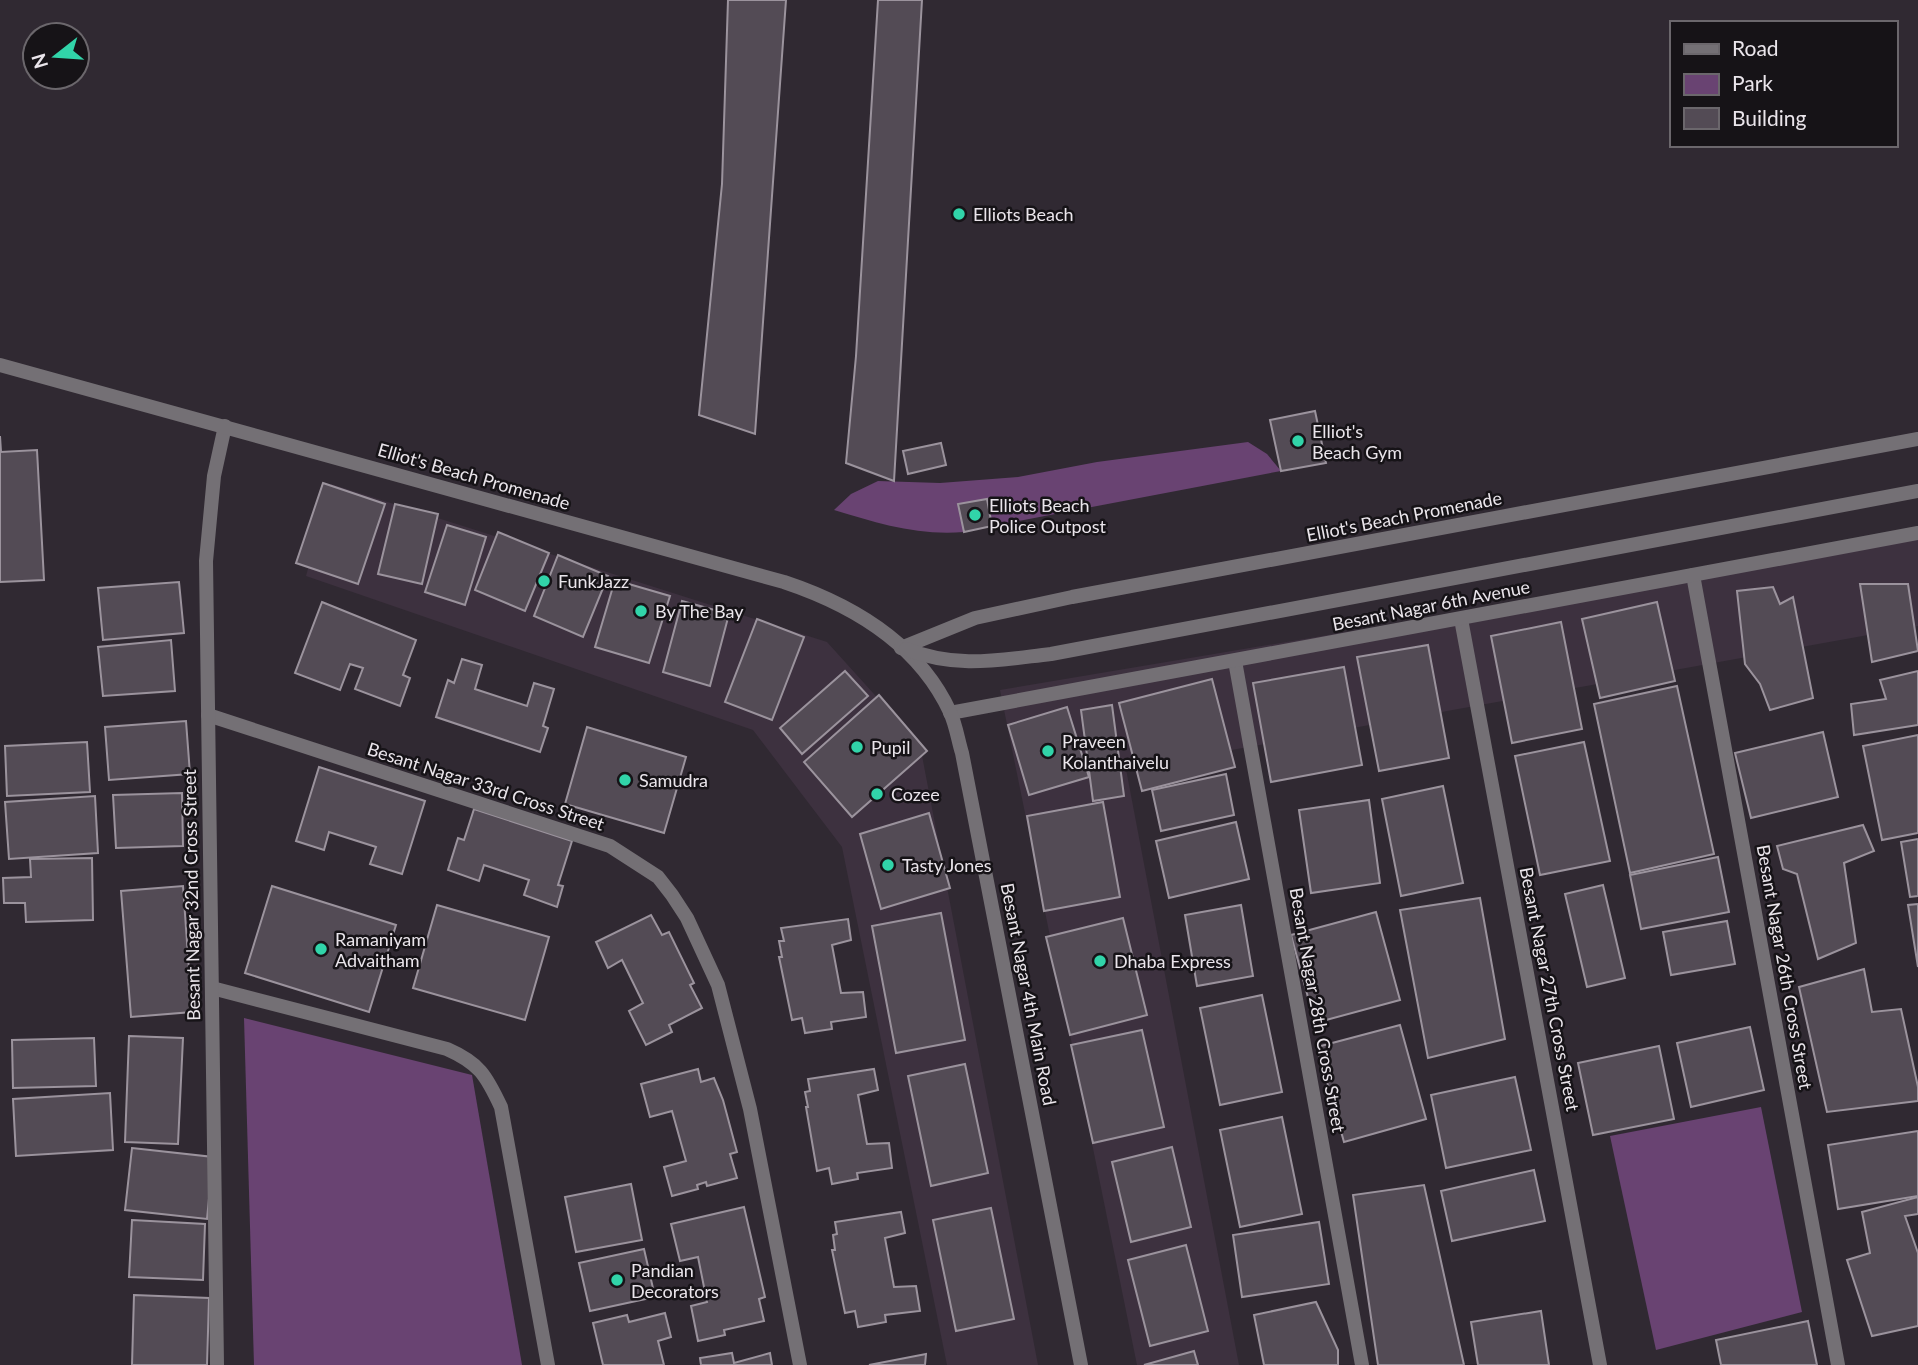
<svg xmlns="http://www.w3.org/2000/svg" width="1918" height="1365" font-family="Lato,sans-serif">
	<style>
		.built { fill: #3d313f }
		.green { fill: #694372 }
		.building { fill: #534b55; stroke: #9b939d; stroke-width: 2 }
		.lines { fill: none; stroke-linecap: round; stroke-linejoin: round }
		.minor { stroke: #747075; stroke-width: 14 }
		.tertiary { stroke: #747075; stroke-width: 14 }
		.poi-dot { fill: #31d4a9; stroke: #161317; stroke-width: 2.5 }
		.labels { text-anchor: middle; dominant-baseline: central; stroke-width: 5; stroke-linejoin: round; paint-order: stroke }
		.poi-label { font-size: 18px; fill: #eae5eb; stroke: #161317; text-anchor: start }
		.street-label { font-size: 18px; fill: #eae5eb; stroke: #161317 }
	</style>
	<rect width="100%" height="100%" fill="#302932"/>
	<g class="built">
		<path d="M 331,484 L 827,642 L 920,745 L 1038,1365 L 947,1365 L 842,847 L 753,730 L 306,576 Z"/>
		<path d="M 1918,536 L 1918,626 L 1126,769 L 1239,1365 L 1137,1365 L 1000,690 Z"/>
	</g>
	<g class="green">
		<path d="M 1248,442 L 1267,454 L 1281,471 L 992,526 L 987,499 L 959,504 L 964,532 C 918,536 877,523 834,510 L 851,494 L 878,481 L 940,483 L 1018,477 L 1097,462 Z"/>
		<path d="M 244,1018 L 472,1075 L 522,1365 L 254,1365 Z"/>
		<path d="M 1761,1107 L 1802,1312 L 1656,1350 L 1610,1136 Z"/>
	</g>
	<g class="building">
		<path d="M 728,0 L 786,0 L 755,434 L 699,415 L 722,184 Z"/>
		<path d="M 878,0 L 922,0 L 894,481 L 846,463 L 856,356 Z"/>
		<path d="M 1315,411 L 1326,463 L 1281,471 L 1270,420 Z"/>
		<path d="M 0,436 L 1,452 L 37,450 L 44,580 L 0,582 Z"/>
		<path d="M 941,443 L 946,465 L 908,474 L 903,451 Z"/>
		<path d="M 323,483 L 385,504 L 358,584 L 296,563 Z"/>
		<path d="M 987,499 L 992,526 L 964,532 L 958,504 Z"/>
		<path d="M 395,504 L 438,514 L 422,584 L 378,574 Z"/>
		<path d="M 447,525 L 486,537 L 465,605 L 425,592 Z"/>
		<path d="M 498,532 L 549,553 L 525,611 L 475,590 Z"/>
		<path d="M 558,555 L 608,576 L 583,637 L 534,616 Z"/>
		<path d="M 615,580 L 670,596 L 649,663 L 595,647 Z"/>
		<path d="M 179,582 L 184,633 L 103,640 L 98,588 Z"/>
		<path d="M 1860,584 L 1908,584 L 1918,651 L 1872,662 Z"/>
		<path d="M 1773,587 L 1780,604 L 1793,597 L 1813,698 L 1770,710 L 1760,684 L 1745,664 L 1737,591 Z"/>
		<path d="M 682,601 L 729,614 L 710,686 L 663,672 Z"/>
		<path d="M 322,602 L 416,640 L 403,675 L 410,678 L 400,706 L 355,689 L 363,668 L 350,664 L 340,690 L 295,673 Z"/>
		<path d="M 1657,602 L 1675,681 L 1600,698 L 1582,619 Z"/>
		<path d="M 757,619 L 804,637 L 772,720 L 725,702 Z"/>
		<path d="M 1561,622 L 1582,729 L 1512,743 L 1491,636 Z"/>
		<path d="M 171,640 L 175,691 L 103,696 L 98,647 Z"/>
		<path d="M 1428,645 L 1449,758 L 1379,771 L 1357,657 Z"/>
		<path d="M 462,659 L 482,665 L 475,689 L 527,706 L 534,683 L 554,689 L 543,726 L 548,728 L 540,752 L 436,717 L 448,680 L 454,683 Z"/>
		<path d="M 1344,667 L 1362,765 L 1271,782 L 1253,683 Z"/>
		<path d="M 845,671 L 868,696 L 802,754 L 780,728 Z"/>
		<path d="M 1918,671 L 1918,725 L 1854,735 L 1851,704 L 1886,699 L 1880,680 Z"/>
		<path d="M 1212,679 L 1235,767 L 1142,791 L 1119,703 Z"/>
		<path d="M 1677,686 L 1714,854 L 1630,873 L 1594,704 Z"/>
		<path d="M 879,695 L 927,751 L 852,817 L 804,762 Z"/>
		<path d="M 1112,705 L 1124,796 L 1093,801 L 1081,710 Z"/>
		<path d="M 1067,707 L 1089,777 L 1029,795 L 1008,725 Z"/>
		<path d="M 186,721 L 190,774 L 109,780 L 105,727 Z"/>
		<path d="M 587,727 L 686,757 L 664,833 L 565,804 Z"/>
		<path d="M 1823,732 L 1838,797 L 1751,818 L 1735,753 Z"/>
		<path d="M 1918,735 L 1918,833 L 1882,840 L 1863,746 Z"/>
		<path d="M 87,742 L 90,792 L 7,796 L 5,746 Z"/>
		<path d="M 1584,742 L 1610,861 L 1540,875 L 1515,756 Z"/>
		<path d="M 319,767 L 425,801 L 402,874 L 370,864 L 376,847 L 329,832 L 324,850 L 296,841 Z"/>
		<path d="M 1226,774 L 1234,815 L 1161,831 L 1152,790 Z"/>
		<path d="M 1443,786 L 1463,883 L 1401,896 L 1382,799 Z"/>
		<path d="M 182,793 L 183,846 L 116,848 L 113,795 Z"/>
		<path d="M 95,796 L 98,853 L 9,859 L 5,802 Z"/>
		<path d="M 1369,800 L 1380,883 L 1311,893 L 1299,810 Z"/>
		<path d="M 1103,802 L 1120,897 L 1044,911 L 1027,816 Z"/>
		<path d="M 474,809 L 572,841 L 558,885 L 563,886 L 557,907 L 524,895 L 529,880 L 484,865 L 479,881 L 448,870 L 458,838 L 464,840 Z"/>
		<path d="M 929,813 L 950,888 L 881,909 L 860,834 Z"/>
		<path d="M 1236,822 L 1249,879 L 1169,898 L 1156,841 Z"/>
		<path d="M 1863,825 L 1874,851 L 1844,863 L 1856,943 L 1818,959 L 1797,874 L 1783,869 L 1777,846 Z"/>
		<path d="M 1918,839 L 1918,896 L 1910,897 L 1901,842 Z"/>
		<path d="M 1718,857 L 1729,912 L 1641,929 L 1630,875 Z"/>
		<path d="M 92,858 L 93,920 L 26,922 L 25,903 L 4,903 L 3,878 L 31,877 L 30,859 Z"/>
		<path d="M 1603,885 L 1625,978 L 1587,987 L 1565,894 Z"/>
		<path d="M 183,886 L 192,1012 L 131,1017 L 121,891 Z"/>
		<path d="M 272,886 L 396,925 L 369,1012 L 245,973 Z"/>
		<path d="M 1480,898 L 1505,1039 L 1428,1058 L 1400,910 Z"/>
		<path d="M 1918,904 L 1918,967 L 1908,905 Z"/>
		<path d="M 437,905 L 549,937 L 525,1020 L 413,988 Z"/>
		<path d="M 1241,905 L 1253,976 L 1197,986 L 1185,915 Z"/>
		<path d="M 1376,912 L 1400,1000 L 1315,1023 L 1291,935 Z"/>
		<path d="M 941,913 L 965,1040 L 896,1053 L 872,926 Z"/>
		<path d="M 651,915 L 662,935 L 669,932 L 694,983 L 690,985 L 702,1008 L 669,1025 L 672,1032 L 646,1045 L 629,1011 L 643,1003 L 622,960 L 608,968 L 596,942 Z"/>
		<path d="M 1123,918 L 1147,1015 L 1070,1035 L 1046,937 Z"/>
		<path d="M 848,919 L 851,940 L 832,945 L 841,993 L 863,992 L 866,1017 L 831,1022 L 832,1029 L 805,1033 L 802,1018 L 792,1020 L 779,957 L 782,957 L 779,941 L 784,941 L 781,928 Z"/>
		<path d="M 1727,921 L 1735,964 L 1671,975 L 1663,932 Z"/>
		<path d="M 1864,969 L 1872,1012 L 1901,1009 L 1918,1087 L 1918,1101 L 1827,1112 L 1799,987 Z"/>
		<path d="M 1262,995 L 1282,1092 L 1220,1105 L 1200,1008 Z"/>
		<path d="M 1400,1025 L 1426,1119 L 1344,1142 L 1317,1047 Z"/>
		<path d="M 1750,1027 L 1764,1090 L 1691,1107 L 1677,1043 Z"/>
		<path d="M 1142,1030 L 1164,1127 L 1093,1143 L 1071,1045 Z"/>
		<path d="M 129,1036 L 183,1038 L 178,1144 L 125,1142 Z"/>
		<path d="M 94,1038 L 96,1086 L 13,1088 L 12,1040 Z"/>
		<path d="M 1659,1046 L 1674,1119 L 1593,1135 L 1578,1063 Z"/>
		<path d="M 965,1064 L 988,1173 L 931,1186 L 908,1076 Z"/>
		<path d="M 698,1069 L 701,1082 L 714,1078 L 723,1100 L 737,1152 L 730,1154 L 737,1178 L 707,1186 L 706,1182 L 697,1185 L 698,1189 L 672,1196 L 664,1167 L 686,1161 L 672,1111 L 650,1117 L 641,1084 Z"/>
		<path d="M 874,1069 L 878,1090 L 858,1095 L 867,1144 L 889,1143 L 892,1168 L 857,1173 L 858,1179 L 832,1184 L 829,1168 L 817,1171 L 806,1107 L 808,1107 L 805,1092 L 810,1091 L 808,1079 Z"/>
		<path d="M 1515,1077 L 1531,1150 L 1446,1168 L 1431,1095 Z"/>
		<path d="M 110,1093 L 113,1150 L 16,1156 L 13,1099 Z"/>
		<path d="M 1282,1117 L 1302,1214 L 1240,1227 L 1220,1130 Z"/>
		<path d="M 1918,1131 L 1918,1196 L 1838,1209 L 1828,1145 Z"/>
		<path d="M 1172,1147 L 1191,1227 L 1131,1242 L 1112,1162 Z"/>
		<path d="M 132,1148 L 213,1157 L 207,1219 L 125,1210 Z"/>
		<path d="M 1534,1170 L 1545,1221 L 1452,1241 L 1441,1191 Z"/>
		<path d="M 631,1184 L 642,1240 L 576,1252 L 565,1197 Z"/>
		<path d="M 1424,1185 L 1464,1365 L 1378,1365 L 1353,1195 Z"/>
		<path d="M 1918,1197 L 1918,1214 L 1905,1216 L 1918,1253 L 1918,1326 L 1872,1336 L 1847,1260 L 1870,1253 L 1862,1212 Z"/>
		<path d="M 744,1207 L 765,1297 L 759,1299 L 764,1321 L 724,1330 L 725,1335 L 698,1341 L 691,1306 L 707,1302 L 698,1257 L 680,1261 L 671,1224 Z"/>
		<path d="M 991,1208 L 1014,1319 L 956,1331 L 933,1220 Z"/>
		<path d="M 901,1212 L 905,1233 L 885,1238 L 894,1287 L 916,1286 L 920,1311 L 885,1315 L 886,1322 L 858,1327 L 855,1311 L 845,1313 L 832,1250 L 835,1250 L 833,1235 L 837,1234 L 835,1222 Z"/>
		<path d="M 132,1220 L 205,1224 L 203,1280 L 129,1277 Z"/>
		<path d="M 1319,1222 L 1329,1284 L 1242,1297 L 1233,1235 Z"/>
		<path d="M 1186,1245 L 1208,1331 L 1150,1346 L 1128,1260 Z"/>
		<path d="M 644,1249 L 655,1297 L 590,1311 L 579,1263 Z"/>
		<path d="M 134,1295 L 209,1298 L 207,1365 L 132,1365 Z"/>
		<path d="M 1316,1302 L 1338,1350 L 1338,1365 L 1264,1365 L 1254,1315 Z"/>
		<path d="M 1541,1311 L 1549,1365 L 1478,1365 L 1471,1322 Z"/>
		<path d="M 665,1313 L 671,1337 L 658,1341 L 664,1365 L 603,1365 L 593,1323 L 627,1315 L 629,1322 Z"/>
		<path d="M 1808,1321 L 1817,1365 L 1721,1365 L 1716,1340 Z"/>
		<path d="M 1194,1351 L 1198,1365 L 1144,1365 Z"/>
		<path d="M 732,1353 L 734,1363 L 770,1353 L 772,1365 L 701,1365 L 700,1358 Z"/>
		<path d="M 926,1354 L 925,1365 L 869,1365 Z"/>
	</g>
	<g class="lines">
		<g class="minor">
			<path d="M 1693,575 L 1838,1365"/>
			<path d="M 1461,619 L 1600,1365"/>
			<path d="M 1235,661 L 1362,1365"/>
			<path d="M 950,713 L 1918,533"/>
			<path d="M 208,715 L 610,846 L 658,877 L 672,895 L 687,918 L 718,985 L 750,1109 L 800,1365"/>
			<path d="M 212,988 L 447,1049 C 479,1063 486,1075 501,1107 L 548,1365"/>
			<path d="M 217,1365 L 206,561 L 214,476 L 225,426"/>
		</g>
		<g class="tertiary">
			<path d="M 0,365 L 784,582 C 853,605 918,643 950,712 C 956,725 958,740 962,753 L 1081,1365"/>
			<path d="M 901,648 L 975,618 L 1072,597 L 1918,439"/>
			<path d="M 906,649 C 957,669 998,660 1051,654 L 1918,491"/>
		</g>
	</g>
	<g class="poi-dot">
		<circle cx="959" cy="214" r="7"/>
		<circle cx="1298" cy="441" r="7"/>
		<circle cx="975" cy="515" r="7"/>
		<circle cx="544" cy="581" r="7"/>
		<circle cx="641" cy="611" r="7"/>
		<circle cx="857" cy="747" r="7"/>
		<circle cx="1048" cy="751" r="7"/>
		<circle cx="625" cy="780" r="7"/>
		<circle cx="877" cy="794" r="7"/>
		<circle cx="888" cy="865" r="7"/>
		<circle cx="321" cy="949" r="7"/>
		<circle cx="1100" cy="961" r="7"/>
		<circle cx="617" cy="1280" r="7"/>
	</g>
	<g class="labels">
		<g class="poi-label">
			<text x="973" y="214">Elliots Beach</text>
			<text x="1312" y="431">Elliot's<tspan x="1312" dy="21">Beach Gym</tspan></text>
			<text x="989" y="505">Elliots Beach<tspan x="989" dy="21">Police Outpost</tspan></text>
			<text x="558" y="581">FunkJazz</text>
			<text x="655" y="611">By The Bay</text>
			<text x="1062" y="741">Praveen<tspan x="1062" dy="21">Kolanthaivelu</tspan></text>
			<text x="871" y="747">Pupil</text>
			<text x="639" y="780">Samudra</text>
			<text x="891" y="794">Cozee</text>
			<text x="902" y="865">Tasty Jones</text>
			<text x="335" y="939">Ramaniyam<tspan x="335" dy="21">Advaitham</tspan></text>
			<text x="1114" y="961">Dhaba Express</text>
			<text x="631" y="1270">Pandian<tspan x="631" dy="21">Decorators</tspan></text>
		</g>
		<g class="street-label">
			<text transform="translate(474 476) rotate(16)">Elliot's Beach Promenade</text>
			<text transform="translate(1404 516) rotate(-11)">Elliot's Beach Promenade</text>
			<text transform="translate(1431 605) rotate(-11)">Besant Nagar 6th Avenue</text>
			<text transform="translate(486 786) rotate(18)">Besant Nagar 33rd Cross Street</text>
			<text transform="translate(191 895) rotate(-91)">Besant Nagar 32nd Cross Street</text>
			<text transform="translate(1785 967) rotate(80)">Besant Nagar 26th Cross Street</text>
			<text transform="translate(1550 989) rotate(79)">Besant Nagar 27th Cross Street</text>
			<text transform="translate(1029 994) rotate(79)">Besant Nagar 4th Main Road</text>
			<text transform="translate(1318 1010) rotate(80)">Besant Nagar 28th Cross Street</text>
		</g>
	</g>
	<rect x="1670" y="21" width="228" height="126" fill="#161317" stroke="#6b676c" stroke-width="2"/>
	<rect x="1684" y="44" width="35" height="10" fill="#747075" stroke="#6b676c" stroke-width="2"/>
	<text x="1732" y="56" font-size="21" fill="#eae5eb">Road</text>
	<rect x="1684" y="74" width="35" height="21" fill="#694372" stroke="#6b676c" stroke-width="2"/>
	<text x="1732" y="91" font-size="21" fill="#eae5eb">Park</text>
	<rect x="1684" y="108" width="35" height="21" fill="#534b55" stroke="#6b676c" stroke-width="2"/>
	<text x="1732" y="126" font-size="21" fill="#eae5eb">Building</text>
	<g transform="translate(56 56) rotate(253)"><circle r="33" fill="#161317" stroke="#6b676c" stroke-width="2"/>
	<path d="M0-5L12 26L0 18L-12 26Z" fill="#31d4a9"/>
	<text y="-10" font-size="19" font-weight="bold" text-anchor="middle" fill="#eae5eb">N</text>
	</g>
</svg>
